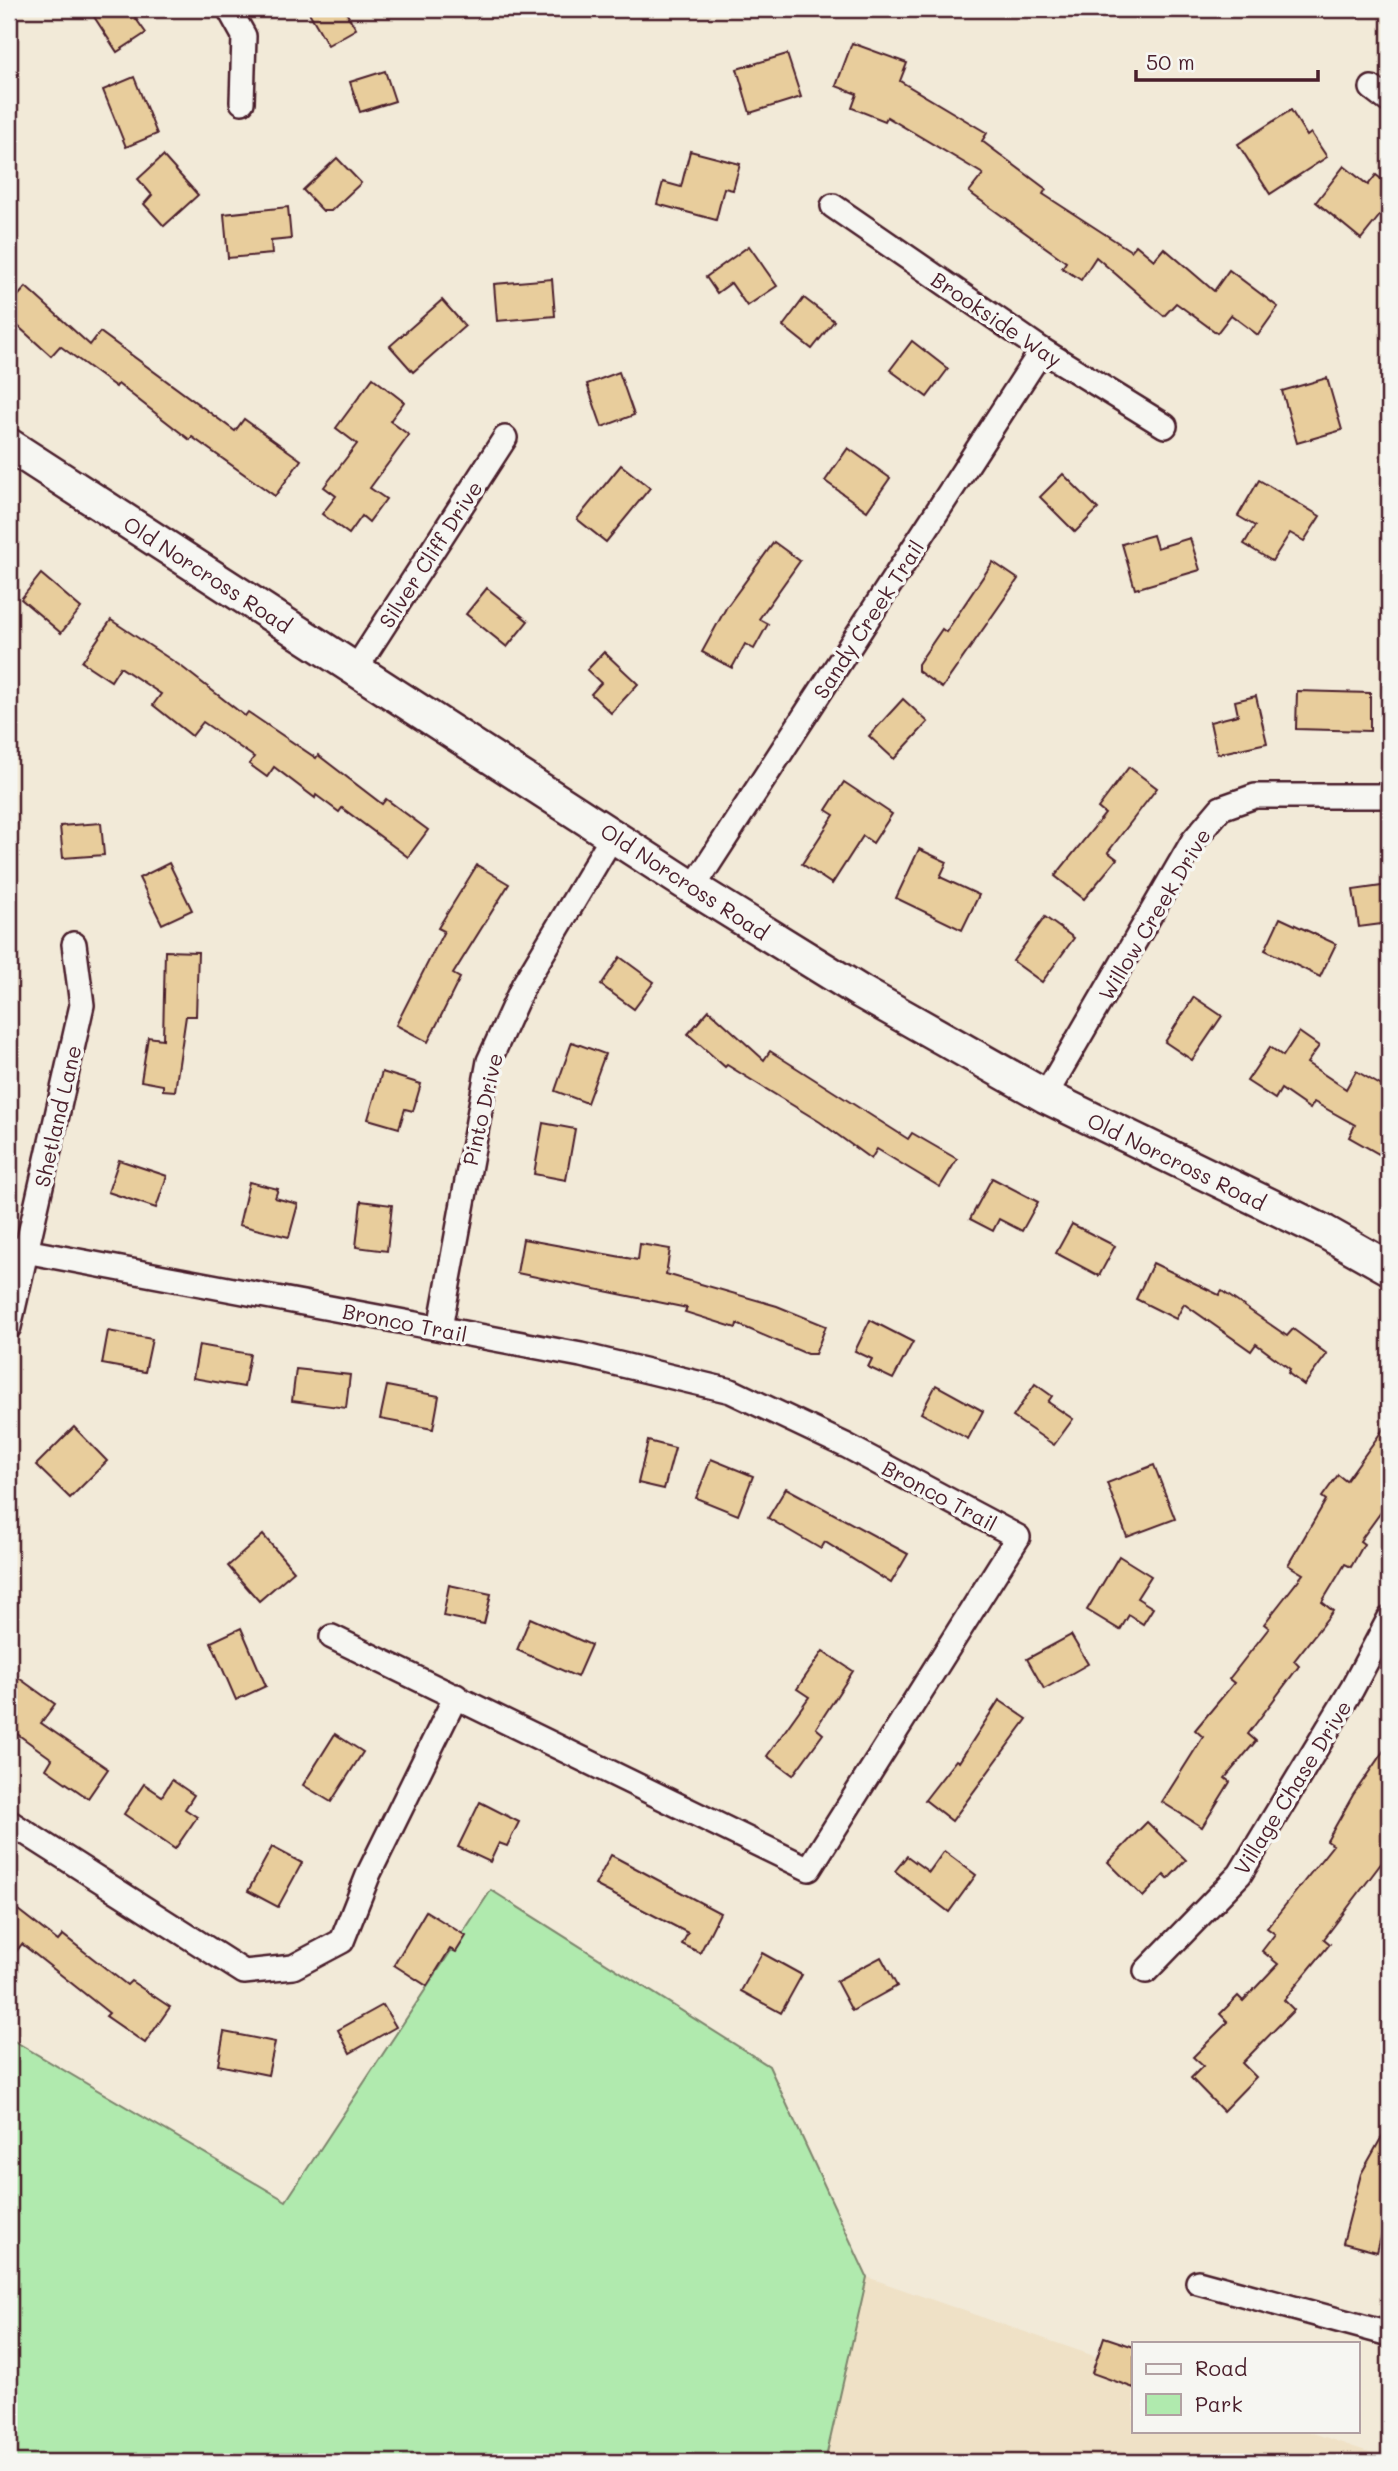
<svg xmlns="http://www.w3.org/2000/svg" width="1398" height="2471" font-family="Mali,sans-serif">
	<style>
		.built { fill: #efe1c6 }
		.green { fill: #b0eaae; stroke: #7d846c; stroke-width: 2 }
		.building { fill: #e8cd9c; stroke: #4a1f2b; stroke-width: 2 }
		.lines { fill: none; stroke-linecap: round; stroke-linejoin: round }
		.street-casing { stroke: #4a1f2b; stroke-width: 28 }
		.secondary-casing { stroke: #4a1f2b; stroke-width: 37 }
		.street { stroke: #f6f6f2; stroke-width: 23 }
		.secondary { stroke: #f6f6f2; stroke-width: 32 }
		.labels { text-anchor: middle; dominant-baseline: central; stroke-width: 7; stroke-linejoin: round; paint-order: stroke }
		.street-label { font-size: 21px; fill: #4a1f2b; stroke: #f6f6f2 }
	</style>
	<rect width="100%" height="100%" fill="#f2ead8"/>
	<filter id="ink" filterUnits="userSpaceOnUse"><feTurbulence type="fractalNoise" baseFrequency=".0143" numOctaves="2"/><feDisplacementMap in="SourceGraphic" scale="14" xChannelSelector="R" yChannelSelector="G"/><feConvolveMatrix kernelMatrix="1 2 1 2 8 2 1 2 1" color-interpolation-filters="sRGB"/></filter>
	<g filter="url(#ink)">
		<path class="built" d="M 867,2277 L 1134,2370 L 1134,2431 L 1307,2431 L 1389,2459 L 1389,2462 L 825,2462 Z"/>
		<path class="green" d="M 491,1890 L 769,2066 L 867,2277 L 825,2462 L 9,2462 L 9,2038 L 286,2201 Z"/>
		<g class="building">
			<path d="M 89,9 L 129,9 L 146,33 L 117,52 Z"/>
			<path d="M 307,9 L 344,9 L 356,29 L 328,45 Z"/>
			<path d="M 852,43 L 907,63 L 900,81 L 987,133 L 982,141 L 1046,189 L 1043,194 L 1131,251 L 1136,245 L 1154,260 L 1164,248 L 1214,291 L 1229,270 L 1278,307 L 1258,335 L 1231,315 L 1217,333 L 1176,303 L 1164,316 L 1096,257 L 1081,280 L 1062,268 L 1066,262 L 969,192 L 983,174 L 887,117 L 885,121 L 852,108 L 857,94 L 836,86 Z"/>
			<path d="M 787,54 L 801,97 L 750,113 L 737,69 Z"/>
			<path d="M 385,71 L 395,101 L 360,112 L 350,82 Z"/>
			<path d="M 134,77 L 157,134 L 126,147 L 103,90 Z"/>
			<path d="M 1291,110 L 1307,136 L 1311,133 L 1327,157 L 1270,194 L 1238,144 Z"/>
			<path d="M 690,151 L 740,164 L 733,190 L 724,188 L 716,220 L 657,204 L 663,182 L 681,187 Z"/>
			<path d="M 163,156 L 198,195 L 164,226 L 144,204 L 152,195 L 138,179 Z"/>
			<path d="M 337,158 L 361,183 L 331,211 L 323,211 L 303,190 Z"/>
			<path d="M 1344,166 L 1368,185 L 1376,175 L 1389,185 L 1389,204 L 1361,239 L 1316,202 Z"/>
			<path d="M 288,207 L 291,239 L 271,241 L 272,254 L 228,258 L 224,214 Z"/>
			<path d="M 749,246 L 777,286 L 747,306 L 731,283 L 717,293 L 706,277 Z"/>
			<path d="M 552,279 L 555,316 L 497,321 L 494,284 Z"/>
			<path d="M 26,287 L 90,345 L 100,332 L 235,431 L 244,419 L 301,460 L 275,496 L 192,437 L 190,440 L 118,384 L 116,387 L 60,346 L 51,356 L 9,318 L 9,306 Z"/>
			<path d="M 804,298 L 834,321 L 812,349 L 783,326 Z"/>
			<path d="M 442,300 L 465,326 L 413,372 L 390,346 Z"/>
			<path d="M 912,341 L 948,369 L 927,397 L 890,370 Z"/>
			<path d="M 619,372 L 634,415 L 602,427 L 587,384 Z"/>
			<path d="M 373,378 L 404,402 L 390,421 L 409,435 L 370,488 L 386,499 L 369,522 L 362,516 L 349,534 L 322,514 L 336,496 L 324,487 L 357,444 L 336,428 Z"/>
			<path d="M 1327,378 L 1342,430 L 1297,443 L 1282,391 Z"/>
			<path d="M 848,448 L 890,478 L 867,511 L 825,481 Z"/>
			<path d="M 621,465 L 650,488 L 606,542 L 577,519 Z"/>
			<path d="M 1063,474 L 1098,509 L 1075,532 L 1040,497 Z"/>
			<path d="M 1259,480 L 1320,516 L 1304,541 L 1290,533 L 1272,561 L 1244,544 L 1255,526 L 1238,516 Z"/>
			<path d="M 1153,535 L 1157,548 L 1190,538 L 1200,570 L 1135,589 L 1122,544 Z"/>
			<path d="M 774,542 L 800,561 L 759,619 L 768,624 L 754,649 L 745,644 L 732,668 L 702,652 L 726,608 Z"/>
			<path d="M 993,562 L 1018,579 L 942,688 L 918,671 L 918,664 L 942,629 L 946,632 Z"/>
			<path d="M 41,574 L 81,608 L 61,633 L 21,599 Z"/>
			<path d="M 487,588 L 528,621 L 507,647 L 466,614 Z"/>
			<path d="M 111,620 L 182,667 L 245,716 L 248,712 L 316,758 L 318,755 L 382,804 L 386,799 L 428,830 L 408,857 L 342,808 L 339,812 L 316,795 L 315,798 L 274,767 L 267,777 L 249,764 L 254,757 L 203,722 L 192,736 L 153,705 L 161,694 L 120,667 L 111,681 L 82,662 Z"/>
			<path d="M 604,652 L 638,684 L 611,713 L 591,694 L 601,683 L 587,670 Z"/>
			<path d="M 1297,691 L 1370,693 L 1370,731 L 1296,729 Z"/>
			<path d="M 1256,696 L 1267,743 L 1217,754 L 1210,722 L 1238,715 L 1235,701 Z"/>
			<path d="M 903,699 L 928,722 L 894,759 L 869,736 Z"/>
			<path d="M 1129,767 L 1157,788 L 1108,852 L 1117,859 L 1084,899 L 1055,876 L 1105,814 L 1098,808 Z"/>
			<path d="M 844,782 L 892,814 L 873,843 L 863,836 L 832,884 L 802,864 L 834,815 L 826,810 Z"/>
			<path d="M 101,823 L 104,855 L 63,858 L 60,826 Z"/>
			<path d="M 919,849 L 947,862 L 940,877 L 979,895 L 962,930 L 896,898 Z"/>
			<path d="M 169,863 L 192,910 L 162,924 L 139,878 Z"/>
			<path d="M 477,865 L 509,884 L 453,974 L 460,978 L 428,1042 L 396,1025 L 444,931 L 438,928 Z"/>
			<path d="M 1389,885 L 1389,923 L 1359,927 L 1353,890 Z"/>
			<path d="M 1045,917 L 1074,938 L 1042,982 L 1013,961 Z"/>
			<path d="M 1280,918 L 1336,944 L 1320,977 L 1265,950 Z"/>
			<path d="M 165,951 L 198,952 L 196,1016 L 186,1016 L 175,1091 L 163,1090 L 163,1085 L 141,1081 L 148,1037 L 163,1039 Z"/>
			<path d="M 620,957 L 654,982 L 634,1009 L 601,985 Z"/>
			<path d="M 1194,997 L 1222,1016 L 1192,1060 L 1165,1042 Z"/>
			<path d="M 709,1010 L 764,1060 L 770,1051 L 908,1139 L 912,1133 L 957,1159 L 940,1187 L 877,1149 L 871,1159 L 820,1122 L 727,1065 L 725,1067 L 688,1034 Z"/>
			<path d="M 1299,1032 L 1319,1046 L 1307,1063 L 1346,1089 L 1356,1071 L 1389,1090 L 1389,1135 L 1379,1154 L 1349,1137 L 1355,1125 L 1314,1102 L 1310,1109 L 1281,1089 L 1275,1099 L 1247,1081 L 1270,1047 L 1283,1056 Z"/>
			<path d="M 572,1042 L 605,1054 L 587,1103 L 555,1091 Z"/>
			<path d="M 382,1072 L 421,1084 L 413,1111 L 405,1109 L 399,1128 L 368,1119 Z"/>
			<path d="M 543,1123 L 575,1129 L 566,1180 L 534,1174 Z"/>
			<path d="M 119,1160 L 167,1176 L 156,1208 L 108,1192 Z"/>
			<path d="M 992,1178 L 1038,1202 L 1022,1231 L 999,1219 L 993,1231 L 970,1219 Z"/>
			<path d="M 249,1182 L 278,1189 L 275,1198 L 298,1204 L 289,1237 L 239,1225 Z"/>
			<path d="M 361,1201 L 392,1205 L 387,1251 L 356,1247 Z"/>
			<path d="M 1072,1224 L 1115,1246 L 1099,1276 L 1056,1253 Z"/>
			<path d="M 523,1239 L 638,1260 L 640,1244 L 670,1249 L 666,1274 L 777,1306 L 826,1326 L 815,1354 L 807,1354 L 737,1324 L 736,1328 L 685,1312 L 687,1308 L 517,1273 Z"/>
			<path d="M 1153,1263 L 1219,1295 L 1222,1291 L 1287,1336 L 1293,1329 L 1327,1354 L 1304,1385 L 1288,1373 L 1290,1369 L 1256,1344 L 1251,1351 L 1184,1304 L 1176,1319 L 1136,1299 Z"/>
			<path d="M 870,1320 L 913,1342 L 893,1379 L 868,1367 L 872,1359 L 855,1351 Z"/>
			<path d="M 108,1331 L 152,1339 L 145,1372 L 102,1364 Z"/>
			<path d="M 199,1345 L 250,1354 L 244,1387 L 193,1378 Z"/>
			<path d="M 296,1369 L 350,1375 L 346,1408 L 292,1401 Z"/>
			<path d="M 1035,1384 L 1052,1396 L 1048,1402 L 1073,1419 L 1054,1445 L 1013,1417 Z"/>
			<path d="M 936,1385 L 983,1411 L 968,1439 L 921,1413 Z"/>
			<path d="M 387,1386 L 439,1396 L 433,1429 L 380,1419 Z"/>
			<path d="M 1389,1421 L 1389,1501 L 1360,1541 L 1364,1544 L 1351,1567 L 1345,1564 L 1322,1602 L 1333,1611 L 1294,1661 L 1299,1666 L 1248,1734 L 1256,1741 L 1225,1778 L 1230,1782 L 1202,1827 L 1162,1802 L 1203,1737 L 1195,1730 L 1234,1683 L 1229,1679 L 1269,1628 L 1264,1624 L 1303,1574 L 1288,1565 L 1326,1500 L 1322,1497 L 1338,1475 L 1346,1481 Z"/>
			<path d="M 74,1427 L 107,1461 L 70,1498 L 36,1465 Z"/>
			<path d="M 648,1441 L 675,1448 L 664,1489 L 638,1483 Z"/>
			<path d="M 711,1459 L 753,1476 L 738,1515 L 696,1498 Z"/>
			<path d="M 1154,1465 L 1175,1519 L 1127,1537 L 1107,1483 Z"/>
			<path d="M 786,1488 L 908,1554 L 891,1583 L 825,1542 L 821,1549 L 768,1518 Z"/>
			<path d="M 263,1535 L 294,1571 L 259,1601 L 228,1566 Z"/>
			<path d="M 1119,1556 L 1151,1576 L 1137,1598 L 1153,1608 L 1143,1624 L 1129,1615 L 1120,1630 L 1087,1610 Z"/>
			<path d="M 449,1585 L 491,1594 L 484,1624 L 443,1616 Z"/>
			<path d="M 530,1618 L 591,1645 L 577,1677 L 517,1650 Z"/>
			<path d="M 241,1628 L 266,1686 L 236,1700 L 211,1642 Z"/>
			<path d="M 1071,1635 L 1088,1664 L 1044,1689 L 1027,1659 Z"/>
			<path d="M 823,1651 L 853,1671 L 816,1728 L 823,1734 L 793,1775 L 767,1756 L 809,1697 L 797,1689 Z"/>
			<path d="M 9,1671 L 55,1704 L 41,1723 L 108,1769 L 88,1798 L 46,1769 L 52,1759 L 9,1728 Z"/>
			<path d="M 999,1700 L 1027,1719 L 952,1821 L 925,1800 L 956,1760 L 959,1762 Z"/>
			<path d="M 335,1734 L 363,1752 L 331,1802 L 303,1785 Z"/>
			<path d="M 1389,1743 L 1389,1853 L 1324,1939 L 1330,1944 L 1284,2000 L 1294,2010 L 1242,2063 L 1256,2077 L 1223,2111 L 1191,2078 L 1203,2066 L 1193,2057 L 1228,2022 L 1220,2014 L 1238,1996 L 1243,2001 L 1278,1964 L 1262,1951 L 1275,1934 L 1267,1928 L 1333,1845 L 1327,1841 L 1353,1795 Z"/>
			<path d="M 172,1780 L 194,1795 L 185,1809 L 197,1817 L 175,1849 L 124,1814 L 144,1784 L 162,1796 Z"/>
			<path d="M 480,1802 L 519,1822 L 507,1846 L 499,1843 L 490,1862 L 458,1847 Z"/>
			<path d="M 1147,1822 L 1186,1860 L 1168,1879 L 1164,1875 L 1143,1897 L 1108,1862 Z"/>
			<path d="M 272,1847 L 302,1863 L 278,1907 L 248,1891 Z"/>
			<path d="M 944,1851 L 976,1875 L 949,1912 L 895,1871 L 907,1856 L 929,1872 Z"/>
			<path d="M 611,1855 L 720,1913 L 700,1953 L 682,1944 L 688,1933 L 595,1885 Z"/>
			<path d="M 9,1903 L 58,1941 L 63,1935 L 127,1985 L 131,1981 L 170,2007 L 145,2043 L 106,2016 L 109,2013 L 22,1944 L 9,1961 Z"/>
			<path d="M 426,1911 L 466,1936 L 456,1952 L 450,1949 L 427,1986 L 394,1965 Z"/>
			<path d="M 762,1953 L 802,1975 L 781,2013 L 741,1991 Z"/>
			<path d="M 881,1957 L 897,1986 L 852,2011 L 836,1981 Z"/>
			<path d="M 383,2005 L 396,2027 L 350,2053 L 338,2030 Z"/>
			<path d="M 224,2032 L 275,2042 L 268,2075 L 218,2065 Z"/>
			<path d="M 1389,2124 L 1389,2207 L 1377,2252 L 1343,2243 L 1361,2174 Z"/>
			<path d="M 1104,2337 L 1134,2347 L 1134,2388 L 1092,2373 Z"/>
		</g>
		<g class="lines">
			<g class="street-casing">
				<g id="street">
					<path d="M 229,9 L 244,36 L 242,102"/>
					<path d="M 1372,88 L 1389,101"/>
					<path d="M 833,206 L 1042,350 L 1165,426"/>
					<path d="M 355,670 L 505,438"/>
					<path d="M 693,888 L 1042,350"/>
					<path d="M 1045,1096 L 1193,841 L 1221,808 L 1255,796 L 1389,796"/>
					<path d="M 9,1248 L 581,1355 L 731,1391 L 847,1446 L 1018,1537 L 809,1869 L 332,1637"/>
					<path d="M 9,1327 L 82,1005 L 74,944"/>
					<path d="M 440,1328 L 489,1061 L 523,986 L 613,835"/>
					<path d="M 9,1822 L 244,1972 L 293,1967 L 342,1941 L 369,1873 L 456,1696"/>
					<path d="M 1146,1971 L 1240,1874 L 1352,1689 L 1389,1619"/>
					<path d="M 1198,2282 L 1389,2334"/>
				</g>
			</g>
			<g class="secondary-casing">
				<path id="secondary" d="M 9,445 L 693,888 L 861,992 L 1045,1096 L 1325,1232 L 1389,1268"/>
			</g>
			<use href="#street" class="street"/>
			<use href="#secondary" class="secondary"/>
		</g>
	</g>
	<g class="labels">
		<g class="street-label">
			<text transform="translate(997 319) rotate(34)">Brookside Way</text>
			<text transform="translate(430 554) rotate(-57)">Silver Cliff Drive</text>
			<text transform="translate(208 574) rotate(33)">Old Norcross Road</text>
			<text transform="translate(868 619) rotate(-57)">Sandy Creek Trail</text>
			<text transform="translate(685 881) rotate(33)">Old Norcross Road</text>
			<text transform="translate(1154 914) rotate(-59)">Willow Creek Drive</text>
			<text transform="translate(482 1109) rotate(-77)">Pinto Drive</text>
			<text transform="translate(57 1116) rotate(-77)">Shetland Lane</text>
			<text transform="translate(1177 1161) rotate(26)">Old Norcross Road</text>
			<text transform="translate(405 1322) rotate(11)">Bronco Trail</text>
			<text transform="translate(940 1495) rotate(28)">Bronco Trail</text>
			<text transform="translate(1292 1787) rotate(-58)">Village Chase Drive</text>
		</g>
	</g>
	<rect width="1398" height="2471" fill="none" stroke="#f6f6f2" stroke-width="35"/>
	<rect x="18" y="18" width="1363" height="2436" fill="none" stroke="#4a1f2b" stroke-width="2.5" filter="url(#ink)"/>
	<rect x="1132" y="2342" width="228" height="91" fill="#f6f6f2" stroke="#b1a0a2" stroke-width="2"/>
	<rect x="1146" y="2364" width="35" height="10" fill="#f6f6f2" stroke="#b1a0a2" stroke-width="2"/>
	<text x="1195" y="2376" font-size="21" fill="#4a1f2b">Road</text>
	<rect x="1146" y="2394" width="35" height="21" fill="#b0eaae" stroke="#b1a0a2" stroke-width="2"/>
	<text x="1195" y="2412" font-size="21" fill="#4a1f2b">Park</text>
	<path d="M1136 70v10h182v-10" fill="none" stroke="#4a1f2b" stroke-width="3.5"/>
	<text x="1146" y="70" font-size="21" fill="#4a1f2b" stroke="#f6f6f2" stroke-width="5" paint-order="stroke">50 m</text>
</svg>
